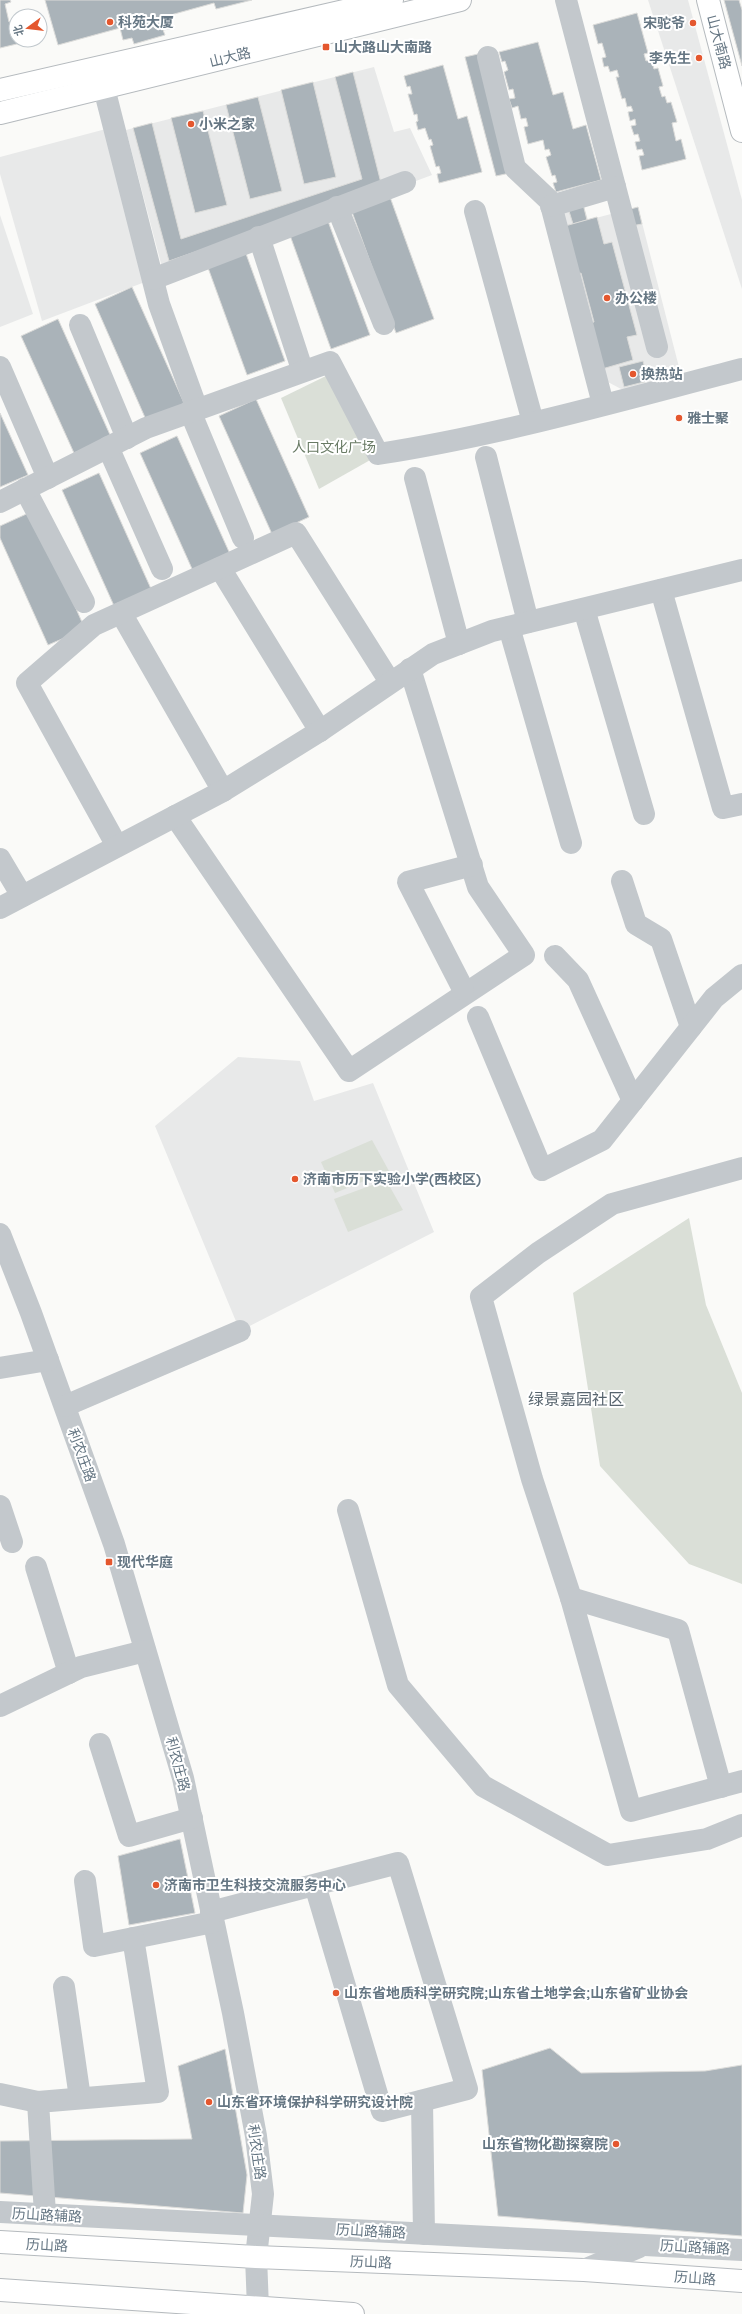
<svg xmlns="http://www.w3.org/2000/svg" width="742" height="2314" font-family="Quicksand,'Noto Sans SC',sans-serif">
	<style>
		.built { fill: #e8e9e9 }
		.green { fill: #dadfd7 }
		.building { fill: #aab3b9; stroke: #dcdcda }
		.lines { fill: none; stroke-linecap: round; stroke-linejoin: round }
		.major-casing { stroke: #b5babe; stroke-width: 24 }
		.minor { stroke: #c3c8cc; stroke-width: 22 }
		.major { stroke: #fff; stroke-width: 22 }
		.poi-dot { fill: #e4572e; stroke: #fff; stroke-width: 1.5 }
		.labels { text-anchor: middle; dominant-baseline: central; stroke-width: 4; stroke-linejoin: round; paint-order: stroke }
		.poi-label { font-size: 14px; font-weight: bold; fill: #657683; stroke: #fff; text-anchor: start }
		.street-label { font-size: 14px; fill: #657683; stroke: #fff }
		.park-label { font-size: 14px; fill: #687a64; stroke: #fff }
		.quarter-label { font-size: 16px; fill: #57646e; stroke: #fff }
	</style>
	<rect width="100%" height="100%" fill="#fafaf8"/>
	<g class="built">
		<path d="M 648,0 L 688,0 L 742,200 L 742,289 Z"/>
		<path d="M 374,67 L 394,132 L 410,128 L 432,175 L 164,275 L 126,130 Z"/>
		<path d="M 106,129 L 145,282 L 42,321 L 0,174 L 0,157 Z"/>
		<path d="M 583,204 L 588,220 L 638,207 L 681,375 L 623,390 L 589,372 L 548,214 Z"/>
		<path d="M 0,215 L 33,314 L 0,327 Z"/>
		<path d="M 238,1057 L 300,1061 L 314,1101 L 373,1083 L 434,1232 L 240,1331 L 155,1126 Z"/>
	</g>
	<g class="green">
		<path d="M 330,374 L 372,459 L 319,489 L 281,398 Z"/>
		<path d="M 372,1140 L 389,1171 L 335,1193 L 321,1162 Z"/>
		<path d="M 386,1180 L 403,1210 L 348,1232 L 334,1199 Z"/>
		<path d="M 689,1218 L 706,1305 L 742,1393 L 742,1584 L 689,1564 L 600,1466 L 573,1293 Z"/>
	</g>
	<g class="building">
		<path d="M 0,0 L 10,0 L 11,2 L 5,4 L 9,22 L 16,20 L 16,40 L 21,40 L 21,43 L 0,48 Z"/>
		<path d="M 45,0 L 252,0 L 216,9 L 214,3 L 167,16 L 170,29 L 163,30 L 165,35 L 134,44 L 132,38 L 123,40 L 120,28 L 58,45 Z"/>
		<path d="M 724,0 L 739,0 L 742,10 L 742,66 Z"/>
		<path d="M 637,13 L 648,53 L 644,54 L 646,61 L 651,59 L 654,69 L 658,68 L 663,86 L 659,87 L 662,97 L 665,96 L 667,103 L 671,102 L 677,122 L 672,123 L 676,141 L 681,139 L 686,159 L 642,170 L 639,156 L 644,155 L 642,149 L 637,150 L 635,142 L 640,141 L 638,134 L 634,135 L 631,126 L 636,125 L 635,119 L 630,121 L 628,112 L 633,111 L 631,106 L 627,107 L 625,98 L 622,99 L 616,77 L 619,77 L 617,70 L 610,72 L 608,66 L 604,67 L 602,58 L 606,57 L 602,43 L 598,44 L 593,25 Z"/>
		<path d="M 538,42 L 553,95 L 563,92 L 573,129 L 586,125 L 601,180 L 556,192 L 553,183 L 557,182 L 555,175 L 552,176 L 546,157 L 551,155 L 549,149 L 545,150 L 543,140 L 528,144 L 524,127 L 528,126 L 526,118 L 521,119 L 518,106 L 512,108 L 509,99 L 515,98 L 513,89 L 509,90 L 504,72 L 508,70 L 505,61 L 502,62 L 499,52 Z"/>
		<path d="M 478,54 L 510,173 L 496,176 L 465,57 Z"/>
		<path d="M 443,65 L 458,119 L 467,116 L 482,172 L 439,183 L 437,174 L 441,173 L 439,166 L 436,167 L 430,146 L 433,145 L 431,139 L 429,140 L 425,128 L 418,130 L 416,122 L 418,121 L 417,114 L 414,115 L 408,94 L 412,94 L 410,86 L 407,87 L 404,76 Z"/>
		<path d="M 353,72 L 382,187 L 169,261 L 133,128 L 152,123 L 181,239 L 362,179 L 335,77 Z"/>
		<path d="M 313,82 L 336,177 L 304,184 L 281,90 Z"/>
		<path d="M 258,97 L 282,191 L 250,199 L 226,105 Z"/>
		<path d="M 203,111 L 227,205 L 195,213 L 171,118 Z"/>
		<path d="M 390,197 L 434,319 L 396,333 L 352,212 Z"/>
		<path d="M 583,204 L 587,220 L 573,224 L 568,208 Z"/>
		<path d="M 638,207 L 642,224 L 631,226 L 627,210 Z"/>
		<path d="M 325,213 L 370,335 L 331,349 L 287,227 Z"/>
		<path d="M 597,217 L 604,244 L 612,242 L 637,335 L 627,337 L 633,360 L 602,369 L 590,323 L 594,322 L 581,273 L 578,274 L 565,226 Z"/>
		<path d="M 241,240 L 285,361 L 247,375 L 203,254 Z"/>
		<path d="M 132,287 L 185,405 L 147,422 L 95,304 Z"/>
		<path d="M 58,319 L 111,437 L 74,453 L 21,336 Z"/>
		<path d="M 643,361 L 648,381 L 624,387 L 619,367 Z"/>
		<path d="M 256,399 L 309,517 L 272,534 L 219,416 Z"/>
		<path d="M 0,413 L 28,475 L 0,487 Z"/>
		<path d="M 177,436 L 230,554 L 193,571 L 140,453 Z"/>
		<path d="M 99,473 L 152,591 L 115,608 L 62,490 Z"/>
		<path d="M 33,511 L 85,629 L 48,645 L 0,538 L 0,526 Z"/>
		<path d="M 180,1839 L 195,1913 L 129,1925 L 118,1856 Z"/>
		<path d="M 550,2048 L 581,2073 L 705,2071 L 742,2065 L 742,2236 L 498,2216 L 482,2070 Z"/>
		<path d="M 225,2049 L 247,2175 L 243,2213 L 0,2193 L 0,2141 L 192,2139 L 178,2066 Z"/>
	</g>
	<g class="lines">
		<g class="major-casing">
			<g id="major">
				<path d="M 708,0 L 742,131"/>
				<path d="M 0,90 L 392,0"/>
				<path d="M 0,113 L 460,0"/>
				<path d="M 0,2242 L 256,2257 L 584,2270 L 742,2281"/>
				<path d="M 0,2290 L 353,2314"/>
			</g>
		</g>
		<g class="minor">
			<path d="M 566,0 L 657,347"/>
			<path d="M 488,57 L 515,168 L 550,201 L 603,404"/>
			<path d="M 104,88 L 159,304 L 197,409"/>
			<path d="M 551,206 L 615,187"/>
			<path d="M 337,207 L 384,324"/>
			<path d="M 475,211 L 533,422"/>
			<path d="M 259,237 L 301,366"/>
			<path d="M 153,279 L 405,182"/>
			<path d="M 80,325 L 127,438"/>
			<path d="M 0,367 L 48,478"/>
			<path d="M 190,411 L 243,538"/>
			<path d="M 108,447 L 162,569"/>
			<path d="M 486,457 L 528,622"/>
			<path d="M 415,478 L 459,644"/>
			<path d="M 25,489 L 84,602"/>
			<path d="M 0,502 L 146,428 L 330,362 L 378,454 C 501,435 622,400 742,369"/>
			<path d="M 220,568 L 320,731"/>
			<path d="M 661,590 L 723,808 L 742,804"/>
			<path d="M 584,609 L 644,814"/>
			<path d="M 121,613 L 223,791"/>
			<path d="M 509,627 L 571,843"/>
			<path d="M 175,816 L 349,1071 L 524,955 L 478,887 L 410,669"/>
			<path d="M 117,846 L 27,683 L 94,625 L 296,533 L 390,682"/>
			<path d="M 0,859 L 22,896"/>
			<path d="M 622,881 L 636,924 L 661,939 L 691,1027"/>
			<path d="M 0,908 L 223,791 L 320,731 L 433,654 L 492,631 L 742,570"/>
			<path d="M 555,956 L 578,980 L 633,1101"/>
			<path d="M 463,989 L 408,882 L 472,865"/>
			<path d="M 478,1017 L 542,1170 L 602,1140 L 714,998 L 742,975"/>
			<path d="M 742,1168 L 612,1204 L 538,1253 L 481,1297 L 532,1479 L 571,1598 L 631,1811 L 742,1781"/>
			<path d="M 0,1234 L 31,1313 L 114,1544 L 183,1778 L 233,2013 L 256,2136 L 263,2194 L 256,2257 L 258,2308 L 256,2314"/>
			<path d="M 0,1368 L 48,1360"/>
			<path d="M 65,1406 L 240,1331"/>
			<path d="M 0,1506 L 12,1542"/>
			<path d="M 348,1510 L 398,1685 L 483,1786 L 608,1855 L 707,1839 L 742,1825"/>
			<path d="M 36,1567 L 69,1673"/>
			<path d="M 571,1598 L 678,1630 L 721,1787"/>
			<path d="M 0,1706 L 81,1667 L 145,1651"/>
			<path d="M 100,1744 L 129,1836 L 192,1818"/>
			<path d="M 85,1881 L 94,1946 L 213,1922"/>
			<path d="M 211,1912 L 398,1863 L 467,2089 L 382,2111 L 315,1885"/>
			<path d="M 64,1987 L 80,2098"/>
			<path d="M 0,2094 L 38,2102"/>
			<path d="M 422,2101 L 424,2234"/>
			<path d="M 0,2212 L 742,2250"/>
			<path d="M 45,2214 L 38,2102 L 158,2092 L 133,1938"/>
			<path d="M 584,2270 L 639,2247"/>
		</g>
		<use href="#major" class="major"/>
	</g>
	<g class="poi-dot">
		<circle cx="110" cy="22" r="4"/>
		<circle cx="693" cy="23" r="4"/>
		<rect x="322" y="43" width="8" height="8" rx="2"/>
		<circle cx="699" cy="58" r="4"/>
		<circle cx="191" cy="124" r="4"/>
		<circle cx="607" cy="298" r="4"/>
		<circle cx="633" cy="374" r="4"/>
		<circle cx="679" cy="418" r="4"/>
		<circle cx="295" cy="1179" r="4"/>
		<rect x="105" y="1558" width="8" height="8" rx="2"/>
		<circle cx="156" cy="1885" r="4"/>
		<circle cx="336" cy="1993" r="4"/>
		<circle cx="209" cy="2102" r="4"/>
		<circle cx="616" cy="2144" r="4"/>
	</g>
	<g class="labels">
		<g class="poi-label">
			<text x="118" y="22">科苑大厦</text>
			<text x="685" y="23" text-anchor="end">宋驼爷</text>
			<text x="334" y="47">山大路山大南路</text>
			<text x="691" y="58" text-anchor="end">李先生</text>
			<text x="199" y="124">小米之家</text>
			<text x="615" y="298">办公楼</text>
			<text x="641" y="374">换热站</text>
			<text x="687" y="418">雅士聚</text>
			<text x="303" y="1179">济南市历下实验小学(西校区)</text>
			<text x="117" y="1562">现代华庭</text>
			<text x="164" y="1885">济南市卫生科技交流服务中心</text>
			<text x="344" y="1993">山东省地质科学研究院;山东省土地学会;山东省矿业协会</text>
			<text x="217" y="2102">山东省环境保护科学研究设计院</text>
			<text x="608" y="2144" text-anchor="end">山东省物化勘探察院</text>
		</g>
		<g class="street-label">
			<text transform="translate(719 42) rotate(75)">山大南路</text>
			<text transform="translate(230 57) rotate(-14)">山大路</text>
			<text transform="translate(82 1455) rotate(70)">利农庄路</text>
			<text transform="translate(178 1764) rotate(75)">利农庄路</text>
			<text transform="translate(257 2152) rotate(82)">利农庄路</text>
			<text transform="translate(47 2215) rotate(3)">历山路辅路</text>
			<text transform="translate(371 2231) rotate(3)">历山路辅路</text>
			<text transform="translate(47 2245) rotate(3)">历山路</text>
			<text transform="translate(695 2247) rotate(3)">历山路辅路</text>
			<text transform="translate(371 2262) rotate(2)">历山路</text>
			<text transform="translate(695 2278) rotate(4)">历山路</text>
		</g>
		<g class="park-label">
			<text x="334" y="447">人口文化广场</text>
		</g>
		<g class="quarter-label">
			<text x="576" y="1399">绿景嘉园社区</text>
		</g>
	</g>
	<g transform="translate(28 28) rotate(255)"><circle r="19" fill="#ffffff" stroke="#c1c8cd"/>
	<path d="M0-3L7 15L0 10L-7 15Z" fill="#e4572e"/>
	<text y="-6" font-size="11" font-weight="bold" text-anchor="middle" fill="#657683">北</text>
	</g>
</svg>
